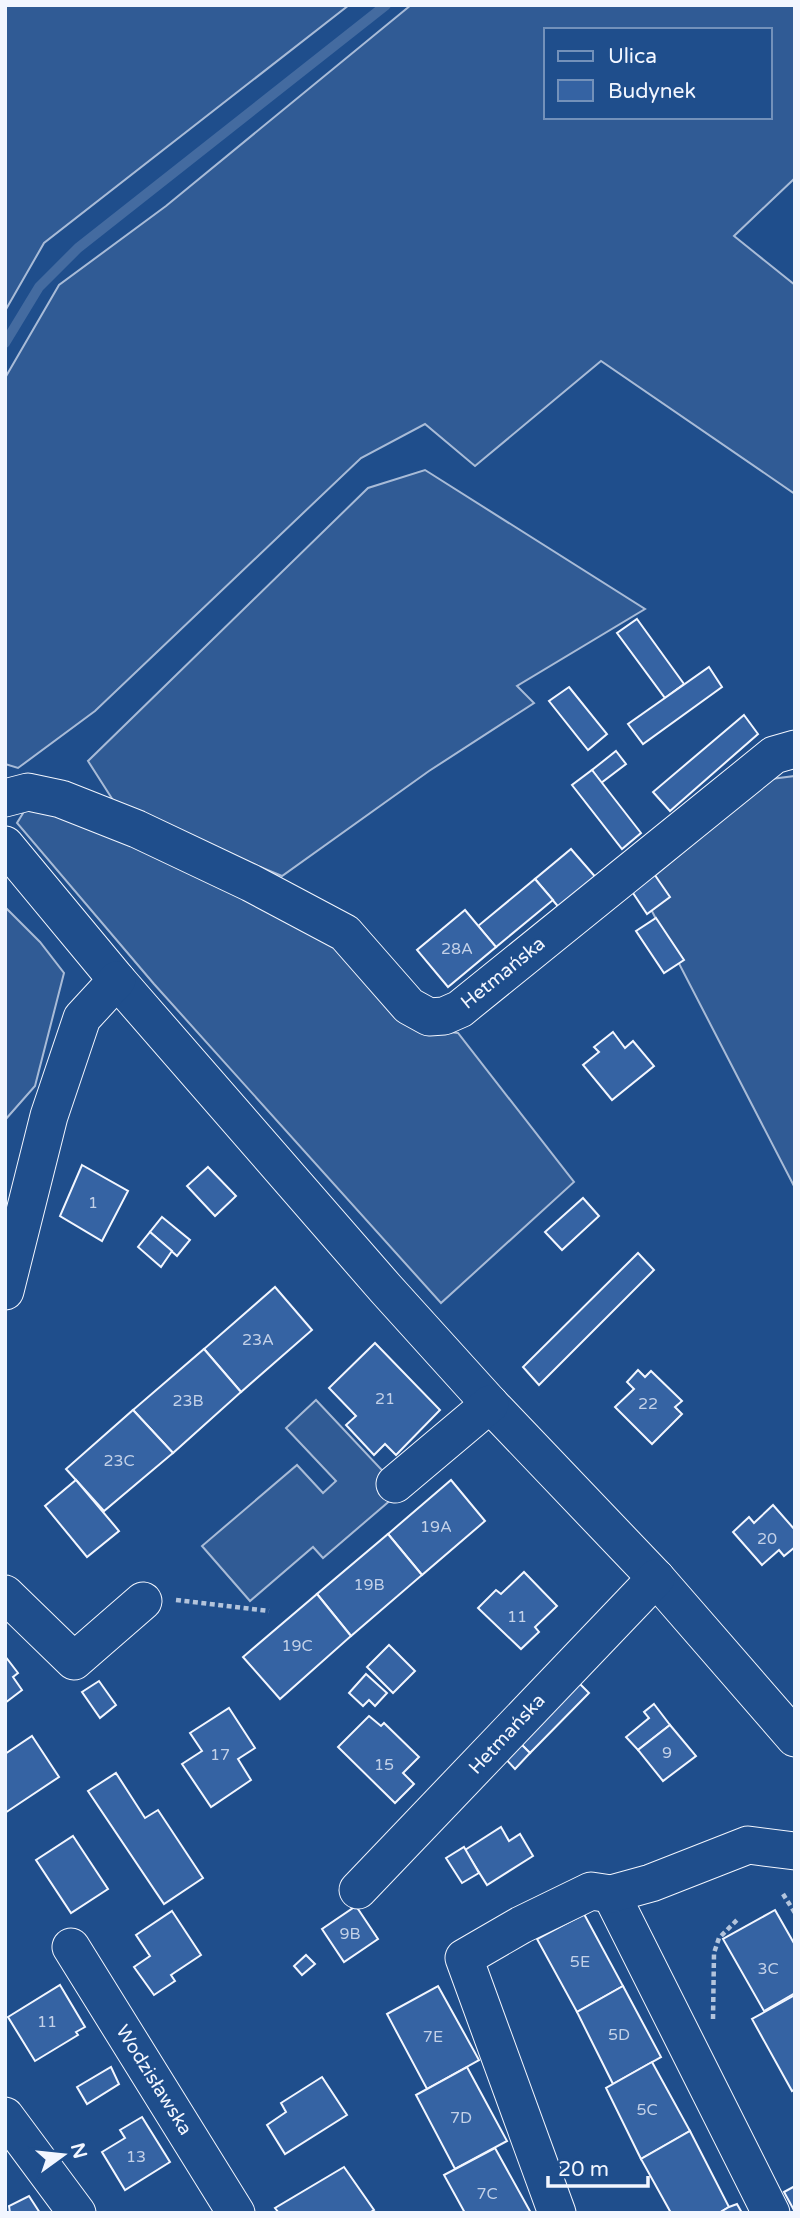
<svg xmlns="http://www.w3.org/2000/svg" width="800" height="2218" font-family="'Varela Round',sans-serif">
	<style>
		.built { fill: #305b95; stroke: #a8bbd7; stroke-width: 2; fill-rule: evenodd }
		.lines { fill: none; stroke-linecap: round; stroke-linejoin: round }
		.stream { stroke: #446ba0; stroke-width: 10 }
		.building { fill: #3563a3; stroke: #f2f6ff; stroke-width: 2 }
		.minor-casing { stroke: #f2f6ff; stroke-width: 39 }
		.path { stroke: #b3c4dc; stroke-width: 4.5; stroke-dasharray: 5 3.5; stroke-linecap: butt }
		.minor { stroke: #1f4e8c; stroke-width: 37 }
		.labels { text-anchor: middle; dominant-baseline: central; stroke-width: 5; stroke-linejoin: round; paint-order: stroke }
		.number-label { font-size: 16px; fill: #c3d1e8 }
		.street-label { font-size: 19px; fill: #f2f6ff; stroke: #1f4e8c }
	</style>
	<rect width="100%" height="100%" fill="#1f4e8c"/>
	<g class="built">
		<path d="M 5,5 L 349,5 L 44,243 L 5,311 Z"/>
		<path d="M 411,5 L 795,5 L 795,178 L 734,236 L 795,285 L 795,494 L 601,361 L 475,466 L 425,424 L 361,458 L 95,711 L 18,768 L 5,764 L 5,378 L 59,285 L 166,206 ZM 546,30 L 770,30 L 770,117 L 546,117 Z"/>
		<path d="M 425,470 L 645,609 L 517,686 L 534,703 L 429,771 L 282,876 L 118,808 L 88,761 L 368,488 Z"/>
		<path d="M 795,776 L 795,1188 L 640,888 L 771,779 Z"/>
		<path d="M 51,809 L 315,929 L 442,1031 L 458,1033 L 574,1182 L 441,1303 L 154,984 L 17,823 L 25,810 Z"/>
		<path d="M 5,907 L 40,942 L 64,973 L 35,1086 L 5,1120 Z"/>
		<path d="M 316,1400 L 395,1484 L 400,1492 L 323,1558 L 313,1547 L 250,1601 L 202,1546 L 297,1465 L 323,1493 L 336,1481 L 286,1428 Z"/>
	</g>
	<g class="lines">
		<path class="stream" d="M 5,343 L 39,287 L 78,248 L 386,5"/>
	</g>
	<g class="building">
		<path d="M 637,619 L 684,684 L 665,698 L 617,633 Z"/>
		<path d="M 709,667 L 722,687 L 643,744 L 628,724 Z"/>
		<path d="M 569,687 L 607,734 L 588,750 L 549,701 Z"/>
		<path d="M 744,715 L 758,734 L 670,811 L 653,792 Z"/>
		<path d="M 616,751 L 626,764 L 601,783 L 592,770 Z"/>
		<path d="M 592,770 L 641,833 L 622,849 L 572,785 Z"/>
		<path d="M 571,849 L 598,880 L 561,910 L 535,879 Z"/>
		<path d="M 650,868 L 670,897 L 647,914 L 627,884 Z"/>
		<path d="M 535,879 L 553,900 L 496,947 L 478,926 Z"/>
		<path d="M 465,910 L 496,947 L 448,987 L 417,950 Z"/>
		<path d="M 656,918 L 684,960 L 664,973 L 636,931 Z"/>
		<path d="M 613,1032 L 625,1048 L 633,1041 L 654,1066 L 612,1100 L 583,1065 L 599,1052 L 594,1047 Z"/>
		<path d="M 82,1165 L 128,1191 L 102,1241 L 60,1216 Z"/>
		<path d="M 208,1167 L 236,1196 L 215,1216 L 187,1186 Z"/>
		<path d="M 583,1198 L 599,1216 L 562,1250 L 545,1232 Z"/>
		<path d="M 162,1217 L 190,1240 L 177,1256 L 150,1232 Z"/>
		<path d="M 150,1232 L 172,1251 L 161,1267 L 138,1247 Z"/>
		<path d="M 638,1253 L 654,1270 L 539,1385 L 523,1367 Z"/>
		<path d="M 275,1287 L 312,1330 L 241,1392 L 204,1349 Z"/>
		<path d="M 375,1343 L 440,1410 L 396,1455 L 385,1444 L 374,1455 L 346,1425 L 356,1416 L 329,1388 Z"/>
		<path d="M 204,1349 L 241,1392 L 173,1453 L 133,1410 Z"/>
		<path d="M 638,1370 L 645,1377 L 651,1371 L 682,1401 L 675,1407 L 682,1414 L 652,1444 L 615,1407 L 634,1389 L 627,1382 Z"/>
		<path d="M 133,1410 L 173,1453 L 104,1511 L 66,1469 Z"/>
		<path d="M 76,1480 L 119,1531 L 87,1557 L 45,1506 Z"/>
		<path d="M 451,1480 L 485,1521 L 422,1575 L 388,1534 Z"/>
		<path d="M 773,1505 L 795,1530 L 795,1547 L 784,1556 L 779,1550 L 762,1565 L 733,1532 L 749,1517 L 754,1523 Z"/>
		<path d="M 388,1534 L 422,1575 L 351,1636 L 317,1594 Z"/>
		<path d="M 524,1572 L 557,1606 L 535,1627 L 539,1632 L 521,1649 L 478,1608 L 496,1590 L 501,1594 Z"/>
		<path d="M 317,1594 L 351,1636 L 280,1699 L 243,1657 Z"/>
		<path d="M 389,1645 L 415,1671 L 393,1693 L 367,1667 Z"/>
		<path d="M 5,1656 L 18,1673 L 13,1677 L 22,1690 L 5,1703 Z"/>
		<path d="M 366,1674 L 387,1693 L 375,1706 L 369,1700 L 363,1706 L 349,1693 Z"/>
		<path d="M 99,1681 L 116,1705 L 100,1718 L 82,1692 Z"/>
		<path d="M 578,1682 L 589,1693 L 530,1753 L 519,1742 Z"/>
		<path d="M 654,1704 L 670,1725 L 638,1750 L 626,1737 L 649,1718 L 644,1712 Z"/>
		<path d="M 229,1708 L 255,1748 L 238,1759 L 251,1780 L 211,1807 L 182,1764 L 202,1751 L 190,1733 Z"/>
		<path d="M 369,1716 L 381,1726 L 384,1723 L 419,1757 L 403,1773 L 414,1784 L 395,1803 L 338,1747 Z"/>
		<path d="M 670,1725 L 696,1756 L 663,1781 L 638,1750 Z"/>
		<path d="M 32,1736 L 59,1777 L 5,1813 L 5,1754 Z"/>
		<path d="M 519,1742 L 530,1753 L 515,1769 L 504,1757 Z"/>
		<path d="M 116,1773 L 145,1818 L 158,1810 L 203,1878 L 164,1904 L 88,1791 Z"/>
		<path d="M 501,1827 L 509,1841 L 520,1834 L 533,1856 L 487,1885 L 465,1850 Z"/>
		<path d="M 73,1836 L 108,1889 L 71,1913 L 36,1860 Z"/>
		<path d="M 464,1847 L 479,1873 L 462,1883 L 446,1858 Z"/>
		<path d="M 356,1906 L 378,1939 L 344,1962 L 322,1929 Z"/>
		<path d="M 775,1910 L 795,1945 L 795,1993 L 764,2011 L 723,1939 Z"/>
		<path d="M 172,1911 L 201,1955 L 171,1975 L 175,1981 L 154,1995 L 134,1967 L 150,1956 L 136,1935 Z"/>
		<path d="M 584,1914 L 623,1986 L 577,2012 L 537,1939 Z"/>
		<path d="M 306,1955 L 315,1964 L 302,1975 L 294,1966 Z"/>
		<path d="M 60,1985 L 85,2027 L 76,2032 L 78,2035 L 35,2061 L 8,2017 Z"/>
		<path d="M 438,1986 L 479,2060 L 427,2089 L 387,2014 Z"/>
		<path d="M 623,1986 L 661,2057 L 613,2084 L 577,2012 Z"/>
		<path d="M 795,1995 L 795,2089 L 792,2091 L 752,2019 Z"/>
		<path d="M 652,2062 L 690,2131 L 641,2159 L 606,2088 Z"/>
		<path d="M 111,2067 L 119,2084 L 87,2104 L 77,2087 Z"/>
		<path d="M 467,2067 L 507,2141 L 455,2169 L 416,2095 Z"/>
		<path d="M 322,2077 L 347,2115 L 285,2154 L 267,2125 L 286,2112 L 281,2103 Z"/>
		<path d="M 142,2117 L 170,2162 L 125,2190 L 102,2152 L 125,2138 L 120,2130 Z"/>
		<path d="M 690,2131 L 729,2207 L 719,2213 L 671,2213 L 641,2159 Z"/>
		<path d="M 495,2148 L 531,2213 L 465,2213 L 444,2175 Z"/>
		<path d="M 344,2167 L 374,2210 L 369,2213 L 279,2213 L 275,2208 Z"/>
		<path d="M 795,2186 L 795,2212 L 784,2192 Z"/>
		<path d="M 29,2196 L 40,2213 L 10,2213 L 9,2206 Z"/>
		<path d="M 737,2204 L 742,2213 L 719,2213 L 729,2207 Z"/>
	</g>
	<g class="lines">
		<g class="minor-casing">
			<g id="minor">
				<path d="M 5,798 L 28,792 L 61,799 L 137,829 L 251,883 L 345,933 L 409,1006 L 429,1017 L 444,1016 L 460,1009 L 774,755 L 795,749"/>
				<path d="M 5,845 L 117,980 L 386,1289 L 490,1404 L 656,1578 L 795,1738"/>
				<path d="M 5,1291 L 49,1116 L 82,1018 L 117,980"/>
				<path d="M 395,1484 L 490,1404"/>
				<path d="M 5,1594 L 74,1661 L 143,1601"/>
				<path d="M 358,1890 L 656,1578"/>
				<path d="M 611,1894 L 771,2213"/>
				<path d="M 71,1947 L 236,2213"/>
				<path d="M 5,2116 L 77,2213"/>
				<path d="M 557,2213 L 464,1958 L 521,1925 L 591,1891 L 611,1894 L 651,1883 L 748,1845 L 795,1851"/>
			</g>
		</g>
		<g class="path">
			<path d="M 176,1600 L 269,1611"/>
			<path d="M 783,1894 L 795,1913"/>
			<path d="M 713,2019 L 714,1953 L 719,1938 L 739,1918"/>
		</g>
		<use href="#minor" class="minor"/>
	</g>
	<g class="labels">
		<g class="number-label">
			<text x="457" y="949">28A</text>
			<text x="93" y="1203">1</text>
			<text x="258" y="1340">23A</text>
			<text x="385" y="1399">21</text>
			<text x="188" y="1401">23B</text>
			<text x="648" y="1404">22</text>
			<text x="119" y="1461">23C</text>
			<text x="436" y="1527">19A</text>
			<text x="767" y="1539">20</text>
			<text x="369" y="1585">19B</text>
			<text x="517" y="1617">11</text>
			<text x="297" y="1646">19C</text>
			<text x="667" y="1753">9</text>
			<text x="220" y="1755">17</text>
			<text x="384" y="1765">15</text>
			<text x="350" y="1934">9B</text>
			<text x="580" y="1962">5E</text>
			<text x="768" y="1969">3C</text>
			<text x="47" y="2022">11</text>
			<text x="619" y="2035">5D</text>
			<text x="433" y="2037">7E</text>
			<text x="647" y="2110">5C</text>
			<text x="461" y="2118">7D</text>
			<text x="136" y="2157">13</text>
			<text x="487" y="2194">7C</text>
		</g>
		<g class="street-label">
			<text transform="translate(503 973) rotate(-39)">Hetmańska</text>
			<text transform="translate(507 1734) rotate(-47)">Hetmańska</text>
			<text transform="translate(154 2080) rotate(58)">Wodzisławska</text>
		</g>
	</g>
	<rect width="800" height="2218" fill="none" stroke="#f2f6ff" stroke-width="14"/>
	<rect x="544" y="28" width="228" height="91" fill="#1f4e8c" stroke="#7391ba" stroke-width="2"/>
	<rect x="558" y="51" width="35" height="10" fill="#1f4e8c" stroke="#7391ba" stroke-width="2"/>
	<text x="608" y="63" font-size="21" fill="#f2f6ff">Ulica</text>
	<rect x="558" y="80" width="35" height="21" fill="#3563a3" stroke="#7391ba" stroke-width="2"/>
	<text x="608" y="98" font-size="21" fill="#f2f6ff">Budynek</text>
	<g transform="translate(63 2155) rotate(75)" stroke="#1f4e8c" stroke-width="5" paint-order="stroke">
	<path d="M0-5L12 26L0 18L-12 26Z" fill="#f2f6ff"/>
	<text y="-10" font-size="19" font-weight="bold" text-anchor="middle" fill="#f2f6ff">N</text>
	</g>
	<path d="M548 2176v10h100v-10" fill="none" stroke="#f2f6ff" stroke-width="3.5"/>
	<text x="558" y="2176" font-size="21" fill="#f2f6ff" stroke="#1f4e8c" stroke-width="5" paint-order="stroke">20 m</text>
</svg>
